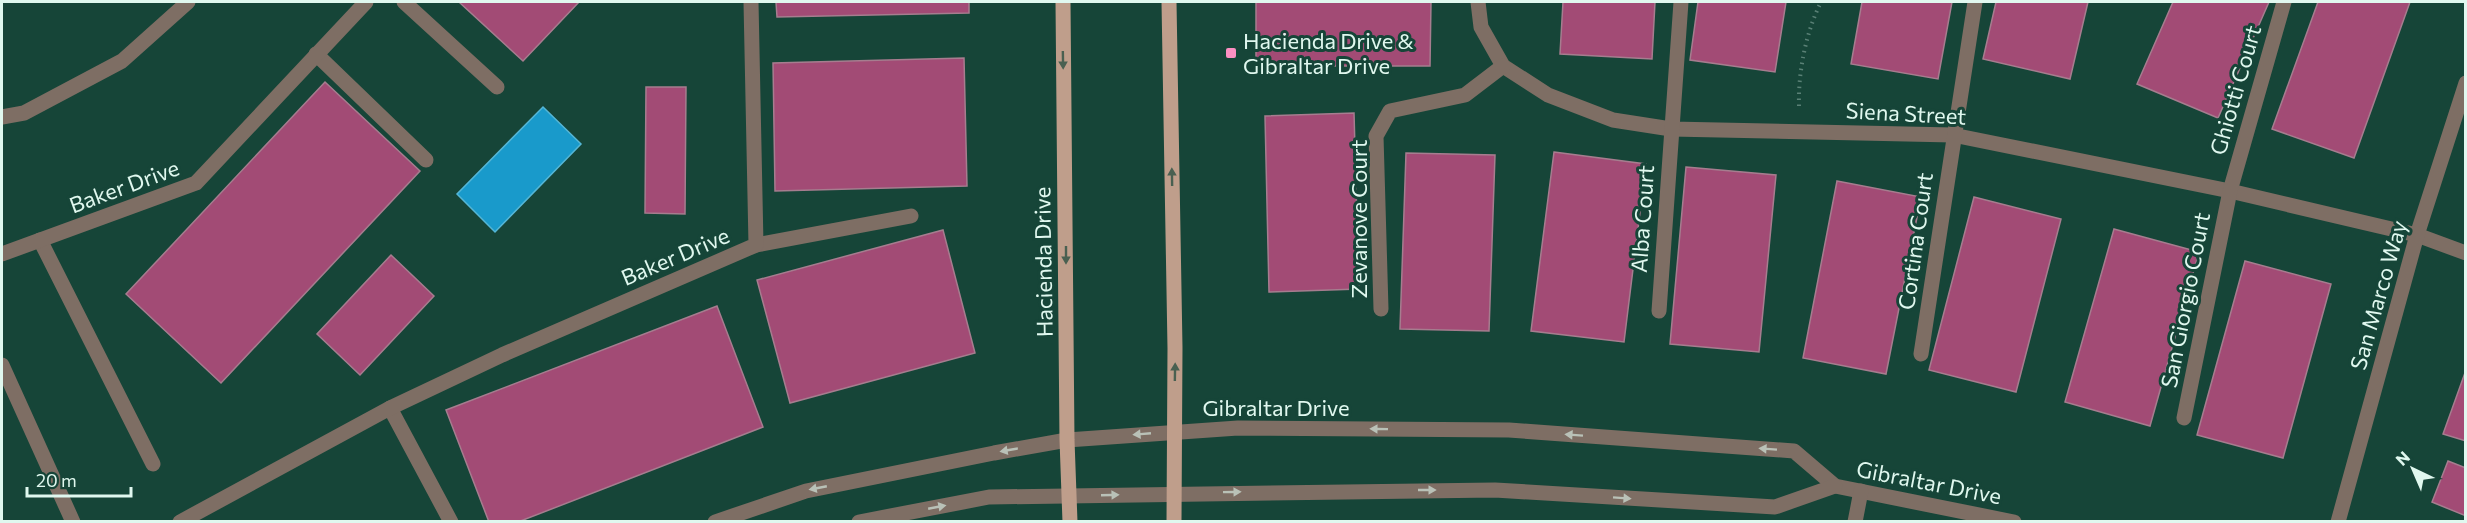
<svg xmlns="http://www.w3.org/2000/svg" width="2467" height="523" font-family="Commissioner,sans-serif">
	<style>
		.water { fill: #199acb; stroke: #55b6d6; stroke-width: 1.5 }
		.building { fill: #a24b75; stroke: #a67d8f; stroke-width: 1.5 }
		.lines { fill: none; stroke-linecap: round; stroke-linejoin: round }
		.path { stroke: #5a8176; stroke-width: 4; stroke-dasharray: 1.5 4.5; stroke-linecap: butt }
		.minor { stroke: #7e6e64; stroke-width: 15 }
		.major { stroke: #bf9e8b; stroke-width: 15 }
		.oneway { fill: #496051 }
		.oneway2 { fill: #b9c1b7 }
		.poi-dot { fill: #fc8fc2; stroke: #164538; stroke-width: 2 }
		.labels { text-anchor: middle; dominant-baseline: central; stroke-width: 6; stroke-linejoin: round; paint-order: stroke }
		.poi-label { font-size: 22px; fill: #e0f8ef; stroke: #164538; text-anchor: start }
		.street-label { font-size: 22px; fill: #e0f8ef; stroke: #164538 }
	</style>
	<rect width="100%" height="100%" fill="#164538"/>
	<path class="water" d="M 543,107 L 581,144 L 495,232 L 457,194 Z"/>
	<g class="building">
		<path d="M 459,2 L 579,2 L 523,61 Z"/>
		<path d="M 776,2 L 969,2 L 969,13 L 777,17 Z"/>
		<path d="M 1256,2 L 1431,2 L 1430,66 L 1256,66 Z"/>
		<path d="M 1563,2 L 1655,2 L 1652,59 L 1560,54 Z"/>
		<path d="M 1698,2 L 1786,2 L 1775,72 L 1690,60 Z"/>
		<path d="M 1862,2 L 1952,2 L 1938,79 L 1851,64 Z"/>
		<path d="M 1996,2 L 2088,2 L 2070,79 L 1983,59 Z"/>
		<path d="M 2173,2 L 2269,2 L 2218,118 L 2137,84 Z"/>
		<path d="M 2318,2 L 2410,2 L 2354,158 L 2272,129 Z"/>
		<path d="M 964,58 L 967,186 L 775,191 L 773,63 Z"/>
		<path d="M 325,82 L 420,171 L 221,383 L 126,294 Z"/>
		<path d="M 646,87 L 686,87 L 685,214 L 645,213 Z"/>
		<path d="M 1354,113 L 1359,289 L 1269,292 L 1265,116 Z"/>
		<path d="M 1554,152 L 1646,164 L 1624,342 L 1531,331 Z"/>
		<path d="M 1406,153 L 1495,155 L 1489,331 L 1400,329 Z"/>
		<path d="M 1686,167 L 1776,175 L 1759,352 L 1670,344 Z"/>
		<path d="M 1837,181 L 1921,197 L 1886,374 L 1803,358 Z"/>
		<path d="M 1974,197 L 2061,219 L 2016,392 L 1929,370 Z"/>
		<path d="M 2114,229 L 2199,252 L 2150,426 L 2065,402 Z"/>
		<path d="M 943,230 L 975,353 L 790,403 L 757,280 Z"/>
		<path d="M 391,255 L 434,296 L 360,375 L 317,334 Z"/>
		<path d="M 2245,261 L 2331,284 L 2283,458 L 2197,435 Z"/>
		<path d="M 717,306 L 763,427 L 518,522 L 489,522 L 446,410 Z"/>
		<path d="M 2466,370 L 2466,441 L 2443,434 Z"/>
		<path d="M 2448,461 L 2466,468 L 2466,516 L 2432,502 Z"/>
	</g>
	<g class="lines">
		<path class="path" d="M 1799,106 C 1798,72 1806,32 1821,2"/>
		<g class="minor">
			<path d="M 404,2 L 497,87"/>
			<path d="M 1478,2 L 1481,27 L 1503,66 L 1548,95 L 1613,120 L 1671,129 L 1953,135 L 2230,191 L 2417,235 L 2466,253"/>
			<path d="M 316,54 L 426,160"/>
			<path d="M 2,117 L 24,113 L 122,61 L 188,2"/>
			<path d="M 40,240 L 153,464"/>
			<path d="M 756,245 L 911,216"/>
			<path d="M 2,254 L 196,183 L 366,2"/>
			<path d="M 1381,309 L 1376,136 L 1390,111 L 1465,95 L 1503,66"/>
			<path d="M 1659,311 L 1681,2"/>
			<path d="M 1921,354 L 1975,2"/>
			<path d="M 2,365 L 73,522"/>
			<path d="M 390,408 L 451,522"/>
			<path d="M 2184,418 L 2230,191 L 2284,2"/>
			<path d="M 180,522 L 390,408 L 502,355 L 756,245 L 751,2"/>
			<path d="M 715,522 L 806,491 L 994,453 L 1067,440 L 1238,428 L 1509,430 L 1794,451 L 1835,486 L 2014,522"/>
			<path d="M 859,522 L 989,497 L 1495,490 L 1775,507 L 1835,486"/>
			<path d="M 1855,522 L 1861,491"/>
			<path d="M 2338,522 L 2417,235 L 2466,83"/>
		</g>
		<g class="major">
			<path d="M 1063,2 L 1067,440 L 1070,522"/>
			<path d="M 1169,2 L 1175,348 L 1174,522"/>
		</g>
	</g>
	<defs><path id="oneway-solid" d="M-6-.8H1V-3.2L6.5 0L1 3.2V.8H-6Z" transform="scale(1.5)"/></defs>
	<g class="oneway">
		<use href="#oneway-solid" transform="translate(1063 60) rotate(89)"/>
		<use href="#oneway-solid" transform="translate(1172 177) rotate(-91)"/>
		<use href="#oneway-solid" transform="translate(1066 255) rotate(90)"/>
		<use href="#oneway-solid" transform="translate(1175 372) rotate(-89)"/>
	</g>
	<g class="oneway2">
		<use href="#oneway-solid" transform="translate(1379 429) rotate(-179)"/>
		<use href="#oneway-solid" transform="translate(1142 434) rotate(175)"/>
		<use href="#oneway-solid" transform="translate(1574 435) rotate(-176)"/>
		<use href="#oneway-solid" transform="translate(1768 449) rotate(-176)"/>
		<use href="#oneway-solid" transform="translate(1009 450) rotate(170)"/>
		<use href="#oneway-solid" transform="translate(818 488) rotate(169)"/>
		<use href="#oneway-solid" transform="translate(1427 490)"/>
		<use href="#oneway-solid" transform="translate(1232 492) rotate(-1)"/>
		<use href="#oneway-solid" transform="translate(1110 495) rotate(-2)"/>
		<use href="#oneway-solid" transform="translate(1622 498) rotate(4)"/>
		<use href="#oneway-solid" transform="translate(937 507) rotate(-11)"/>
	</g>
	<rect class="poi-dot" x="1225" y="47" width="12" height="12" rx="3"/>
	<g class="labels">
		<g class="poi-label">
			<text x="1243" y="40">Hacienda Drive &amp;<tspan x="1243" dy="25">Gibraltar Drive</tspan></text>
		</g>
		<g class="street-label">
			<text transform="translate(2235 90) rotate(-74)">Ghiotti Court</text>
			<text transform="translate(1906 113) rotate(3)">Siena Street</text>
			<text transform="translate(124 186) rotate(-20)">Baker Drive</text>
			<text transform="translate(1358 219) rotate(-90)">Zevanove Court</text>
			<text transform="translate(1642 219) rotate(-86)">Alba Court</text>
			<text transform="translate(1915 241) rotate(-82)">Cortina Court</text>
			<text transform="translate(675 256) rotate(-23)">Baker Drive</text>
			<text transform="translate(1043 262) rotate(-91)">Hacienda Drive</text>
			<text transform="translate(2378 295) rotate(-74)">San Marco Way</text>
			<text transform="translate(2185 300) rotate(-79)">San Giorgio Court</text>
			<text x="1276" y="407">Gibraltar Drive</text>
			<text transform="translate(1929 482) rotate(11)">Gibraltar Drive</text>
		</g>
	</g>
	<rect width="2467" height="523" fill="none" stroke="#e0f8ef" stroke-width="6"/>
	<g transform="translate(2413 469) rotate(316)" stroke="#164538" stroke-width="4.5" paint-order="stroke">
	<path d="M0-4.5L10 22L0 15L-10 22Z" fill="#e0f8ef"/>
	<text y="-9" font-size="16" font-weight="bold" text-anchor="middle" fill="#e0f8ef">N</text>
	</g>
	<path d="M27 487v9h104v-9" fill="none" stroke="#e0f8ef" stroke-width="3"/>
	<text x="36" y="487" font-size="18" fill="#e0f8ef" stroke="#164538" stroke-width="4.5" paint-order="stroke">20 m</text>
</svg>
